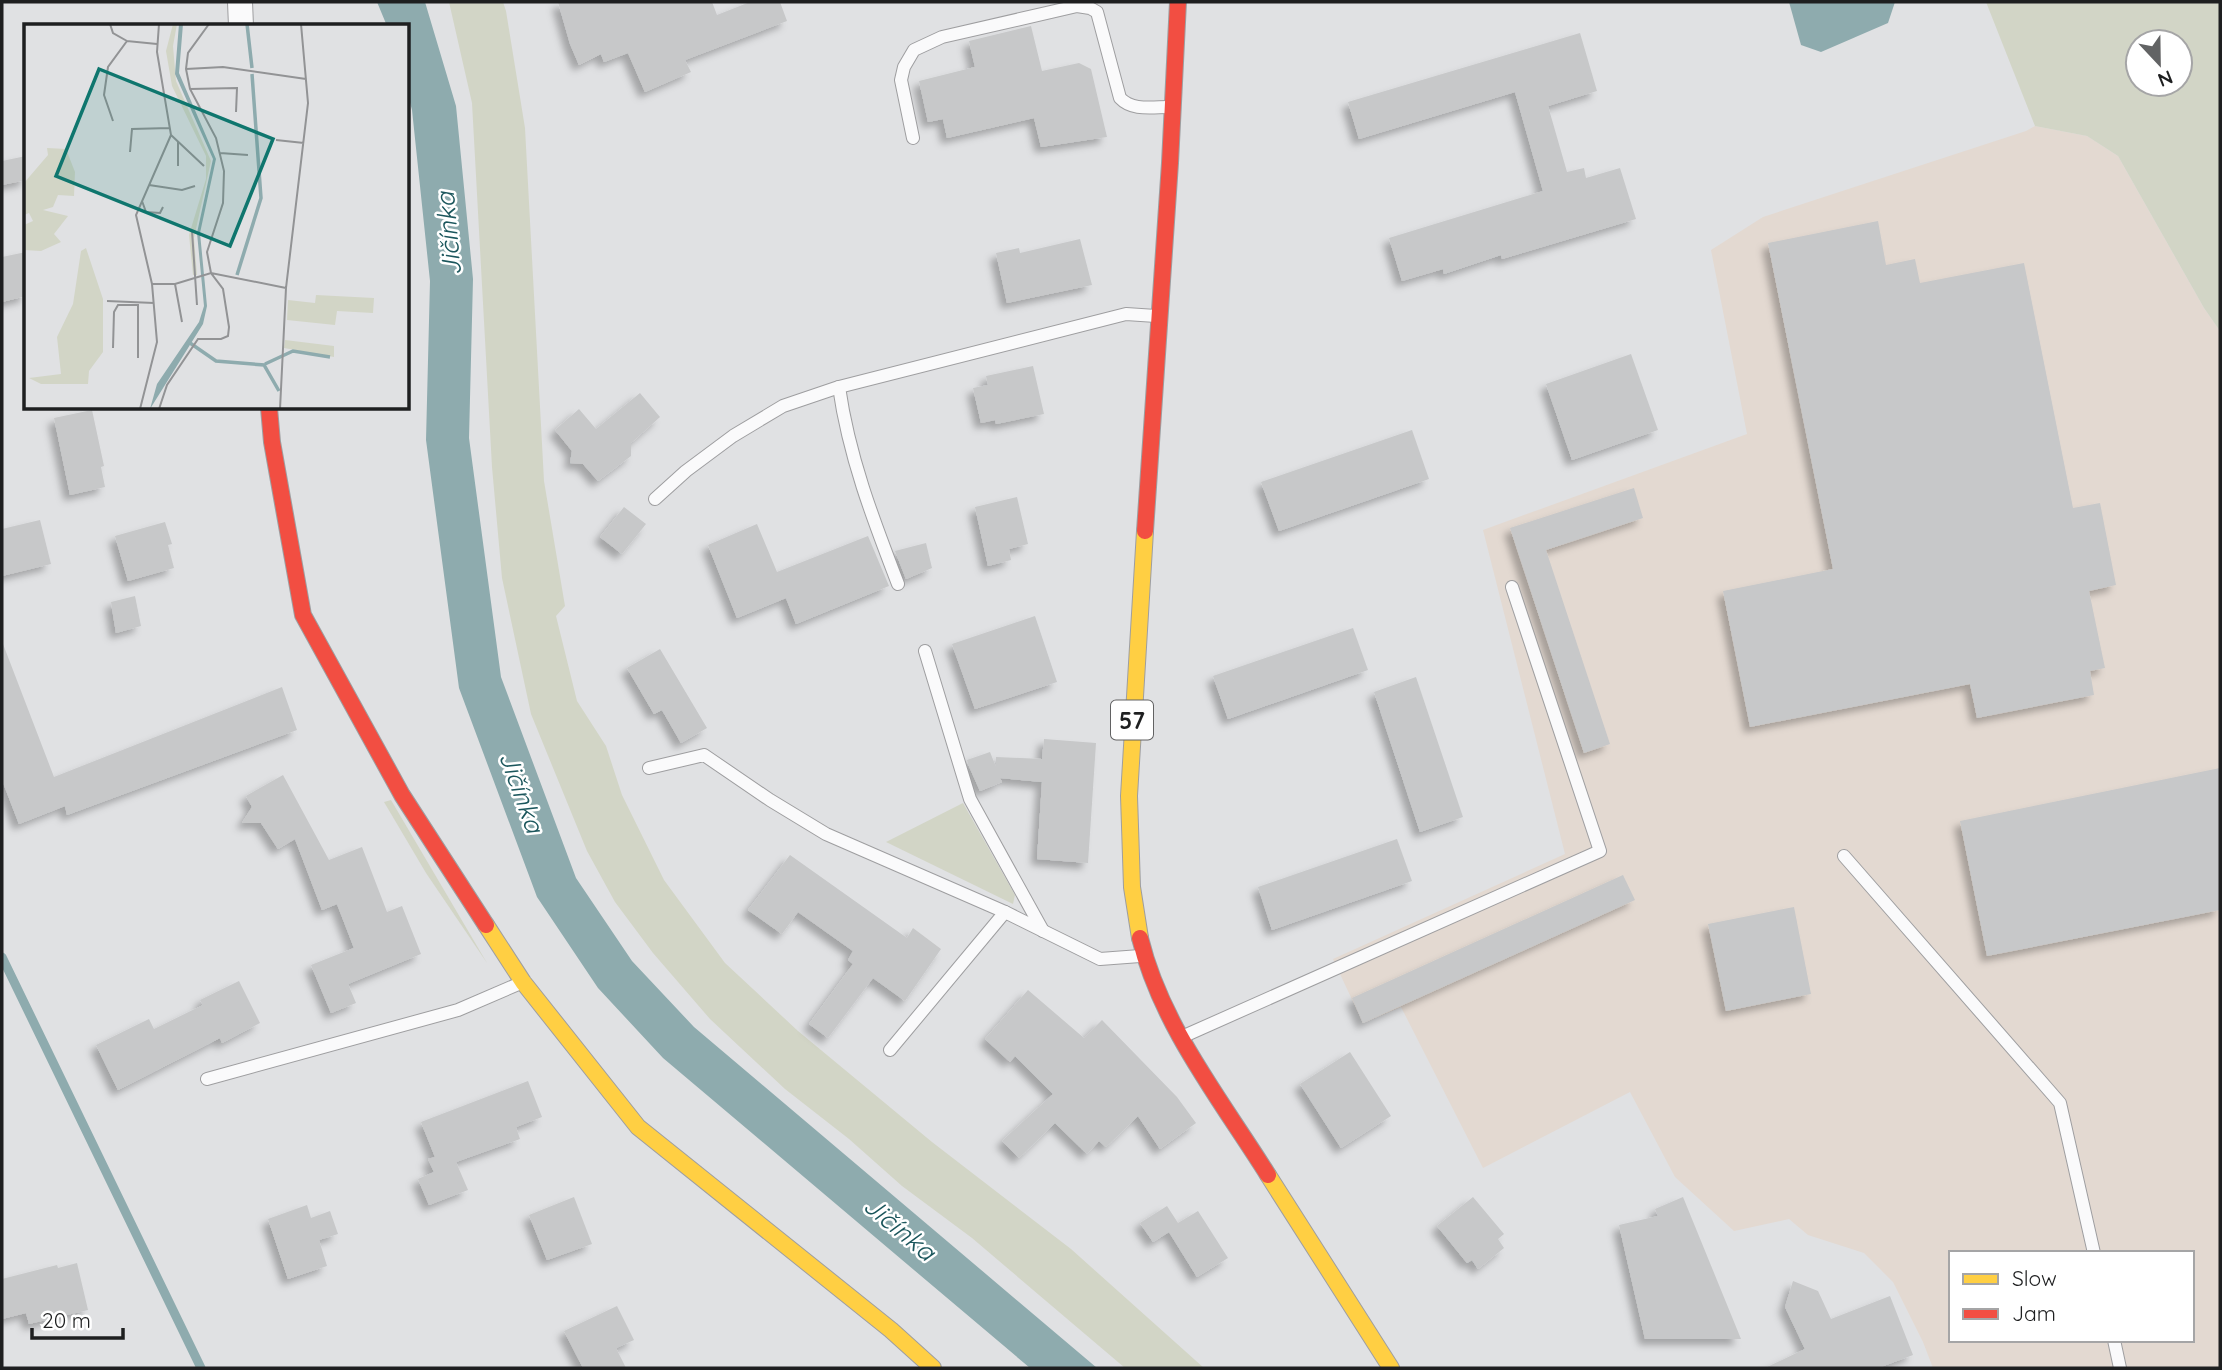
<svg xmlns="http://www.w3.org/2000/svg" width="2222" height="1370" font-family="Quicksand,sans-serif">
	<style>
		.industrial { fill: #e3d9d1; fill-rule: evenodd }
		.green { fill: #d2d5c6; fill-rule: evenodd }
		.water { fill: #8eabae }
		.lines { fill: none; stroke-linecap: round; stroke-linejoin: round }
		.stream { stroke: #8eabae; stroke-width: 9 }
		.building { fill: #c7c8c9; filter: url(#shadow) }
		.lane-casing { stroke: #9e9ea0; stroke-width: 14 }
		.street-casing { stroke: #9e9ea0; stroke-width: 26 }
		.slow-casing { stroke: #9e9ea0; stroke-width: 18 }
		.jam-casing { stroke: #9e9ea0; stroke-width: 18 }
		.lane { stroke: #fafafb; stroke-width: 12 }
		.street { stroke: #fafafb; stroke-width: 24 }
		.slow { stroke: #ffcf43; stroke-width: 16 }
		.jam { stroke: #f24e42; stroke-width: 16 }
		.labels { text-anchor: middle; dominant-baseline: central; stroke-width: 5; stroke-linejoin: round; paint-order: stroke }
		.shield { fill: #fff; stroke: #626263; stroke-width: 2 }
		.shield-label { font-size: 23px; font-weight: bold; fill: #1e1f20 }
		.water-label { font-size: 26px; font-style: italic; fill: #1b565c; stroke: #fff }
		.inset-river { fill: none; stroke: #8eabae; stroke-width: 3.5 }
		.inset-road { fill: none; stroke: #929395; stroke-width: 2 }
		.view { fill: #0f766e; fill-opacity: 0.15; stroke: #0f766e; stroke-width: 3.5 }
		.inset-edge { fill: none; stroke: #1e1f20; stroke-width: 3.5 }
	</style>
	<defs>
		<filter id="shadow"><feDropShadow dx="-6" dy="6" stdDeviation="3.5" flood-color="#0004"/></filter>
	</defs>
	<rect width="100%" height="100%" fill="#e0e1e3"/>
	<path class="industrial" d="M 2035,126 L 2087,136 L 2118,156 L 2204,308 L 2220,331 L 2220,1368 L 1933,1368 L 1923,1342 L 1893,1282 L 1864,1253 L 1808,1235 L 1789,1219 L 1734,1231 L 1675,1177 L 1630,1092 L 1483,1168 L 1401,1007 L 1363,1023 L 1333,959 L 1565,854 L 1483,530 L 1747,434 L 1711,250 L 1763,217 L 2026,131 ZM 1951,1253 L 2192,1253 L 2192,1340 L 1951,1340 Z"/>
	<g class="green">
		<path d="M 449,2 L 503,2 L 506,11 L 525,128 L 544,481 L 565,606 L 556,616 L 577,701 L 606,746 L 622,795 L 664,880 L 725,963 L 798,1031 L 932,1142 L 1071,1249 L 1204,1368 L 1125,1368 L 972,1238 L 902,1186 L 849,1139 L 785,1089 L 710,1019 L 653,953 L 615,902 L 587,851 L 531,714 L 502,578 L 492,467 L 472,103 Z"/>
		<path d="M 1986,2 L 2220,2 L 2220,331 L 2204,308 L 2118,156 L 2087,136 L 2035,126 ZM 2138,42 L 2180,42 L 2180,84 L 2138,84 Z"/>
		<path d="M 391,800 L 487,963 L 426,873 L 384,802 Z"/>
		<path d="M 963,803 L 1015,895 L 1013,904 L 886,842 Z"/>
	</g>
	<g class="water">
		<path d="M 377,2 L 425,2 L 456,106 L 473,279 L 469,438 L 501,677 L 576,878 L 632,961 L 694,1027 L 1097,1368 L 1030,1368 L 663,1058 L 598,988 L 537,897 L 459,688 L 426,440 L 430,281 L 412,110 L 408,95 L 408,26 L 387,26 Z"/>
		<path d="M 1789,2 L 1895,2 L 1888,23 L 1821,52 L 1801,45 Z"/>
	</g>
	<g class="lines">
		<path class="stream" d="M 2,957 L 201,1368"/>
	</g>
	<g class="building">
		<path d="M 558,2 L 712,2 L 717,15 L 750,2 L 780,2 L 787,21 L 685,60 L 691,72 L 645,92 L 628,53 L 604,62 L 601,54 L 579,65 L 570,44 Z"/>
		<path d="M 1031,26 L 1042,71 L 1079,63 L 1091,69 L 1107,137 L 1041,147 L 1034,118 L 947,138 L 943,119 L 928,122 L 919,81 L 975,67 L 969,41 Z"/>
		<path d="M 1580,33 L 1597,91 L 1548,106 L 1567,172 L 1584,168 L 1586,178 L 1620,168 L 1636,219 L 1502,259 L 1501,255 L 1444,274 L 1443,269 L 1402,281 L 1389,238 L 1543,191 L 1515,92 L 1359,139 L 1348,102 Z"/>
		<path d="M 26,156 L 26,180 L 2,185 L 2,161 Z"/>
		<path d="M 1878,221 L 1886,265 L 1915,259 L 1920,283 L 2024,263 L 2073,508 L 2100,503 L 2116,585 L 2089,591 L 2105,668 L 2090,671 L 2094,695 L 1977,718 L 1970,684 L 1750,727 L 1723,591 L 1833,569 L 1768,243 Z"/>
		<path d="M 1080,239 L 1092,285 L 1007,303 L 996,253 L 1019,248 L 1020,253 Z"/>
		<path d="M 26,252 L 26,296 L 2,302 L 2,257 Z"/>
		<path d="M 1631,354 L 1658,430 L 1572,460 L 1546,384 Z"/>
		<path d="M 1033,366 L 1044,414 L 996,424 L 995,420 L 981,423 L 973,388 L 988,385 L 986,376 Z"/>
		<path d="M 640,393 L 660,417 L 631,443 L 631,456 L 598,481 L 583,464 L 570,463 L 572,451 L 555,430 L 579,409 L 596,429 Z"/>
		<path d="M 92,410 L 104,466 L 101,467 L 105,487 L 70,495 L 54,418 Z"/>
		<path d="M 1412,430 L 1429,479 L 1279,531 L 1261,482 Z"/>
		<path d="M 1634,488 L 1643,518 L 1546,550 L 1610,744 L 1584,753 L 1510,528 Z"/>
		<path d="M 1017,497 L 1028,544 L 1009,549 L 1011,560 L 988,566 L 975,507 Z"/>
		<path d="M 624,507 L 646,524 L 622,554 L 600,537 Z"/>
		<path d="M 40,520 L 51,564 L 2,576 L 2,529 Z"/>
		<path d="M 165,522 L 172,544 L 168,545 L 174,568 L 128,581 L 115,536 Z"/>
		<path d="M 757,524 L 777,572 L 868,536 L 889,586 L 796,624 L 786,598 L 737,618 L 708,545 Z"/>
		<path d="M 926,543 L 932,568 L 906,579 L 895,551 Z"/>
		<path d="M 135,596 L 141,626 L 116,633 L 111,602 Z"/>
		<path d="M 1035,616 L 1057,682 L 975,709 L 952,644 Z"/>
		<path d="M 1353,628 L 1368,670 L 1228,719 L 1213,676 Z"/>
		<path d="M 3,644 L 54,777 L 282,687 L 297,730 L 67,815 L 65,806 L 19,824 L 2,780 Z"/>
		<path d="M 660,649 L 707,728 L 681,743 L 662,710 L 654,714 L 627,668 Z"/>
		<path d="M 1416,677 L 1463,817 L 1420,832 L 1374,692 Z"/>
		<path d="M 1044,739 L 1096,743 L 1088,863 L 1037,859 L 1042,782 L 1000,778 L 1002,782 L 980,791 L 968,764 L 967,760 L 990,752 L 996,767 L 996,757 L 1042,759 Z"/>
		<path d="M 2220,768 L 2220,910 L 1987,956 L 1960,821 Z"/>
		<path d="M 283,775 L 329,860 L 362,847 L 387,912 L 402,906 L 421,954 L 348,984 L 356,1003 L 331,1013 L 311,965 L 354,948 L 337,904 L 322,910 L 295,839 L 278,849 L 261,823 L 242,823 L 252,807 L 246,796 Z"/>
		<path d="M 1397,839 L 1412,881 L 1272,930 L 1258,887 Z"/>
		<path d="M 790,855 L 907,938 L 913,928 L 941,949 L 905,1001 L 873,978 L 828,1038 L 809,1024 L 853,964 L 848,960 L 853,951 L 798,912 L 782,934 L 748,910 Z"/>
		<path d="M 1623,875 L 1635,900 L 1363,1023 L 1352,998 Z"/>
		<path d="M 1794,907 L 1811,994 L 1726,1011 L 1708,924 Z"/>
		<path d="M 239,981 L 260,1023 L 222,1043 L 220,1038 L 118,1090 L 96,1045 L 149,1019 L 154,1029 L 203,1005 L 200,1000 Z"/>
		<path d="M 1028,990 L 1084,1038 L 1102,1020 L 1177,1097 L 1196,1123 L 1160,1149 L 1138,1116 L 1106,1147 L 1099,1141 L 1087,1154 L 1055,1123 L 1019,1158 L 1002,1141 L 1053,1094 L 1015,1056 L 1010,1062 L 985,1039 Z"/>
		<path d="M 1350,1052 L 1391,1116 L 1341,1148 L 1300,1084 Z"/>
		<path d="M 528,1081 L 542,1117 L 516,1127 L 520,1139 L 456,1162 L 468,1190 L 429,1205 L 418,1179 L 434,1172 L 428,1159 L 435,1157 L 421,1122 Z"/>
		<path d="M 574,1197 L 592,1244 L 547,1260 L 529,1215 Z"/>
		<path d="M 1473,1197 L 1504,1234 L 1498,1239 L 1504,1248 L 1478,1269 L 1472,1260 L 1467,1263 L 1437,1226 Z"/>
		<path d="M 1683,1197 L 1741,1339 L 1645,1339 L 1619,1225 L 1658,1216 L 1655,1209 Z"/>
		<path d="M 307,1205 L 311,1218 L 330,1211 L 338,1234 L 319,1240 L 327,1266 L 288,1279 L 268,1219 Z"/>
		<path d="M 1167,1206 L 1178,1223 L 1198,1211 L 1228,1258 L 1197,1277 L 1169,1232 L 1153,1242 L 1140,1223 Z"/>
		<path d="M 77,1263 L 88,1310 L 29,1324 L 26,1313 L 2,1319 L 2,1279 L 57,1265 L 58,1268 Z"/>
		<path d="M 1793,1281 L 1818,1291 L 1831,1319 L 1890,1296 L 1913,1355 L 1878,1368 L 1765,1368 L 1805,1349 L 1785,1307 Z"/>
		<path d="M 617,1306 L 634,1340 L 616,1348 L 626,1368 L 583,1368 L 564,1331 Z"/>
	</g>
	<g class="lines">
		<g class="lane-casing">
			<g id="lane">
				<path d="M 913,138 L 901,80 L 904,67 L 914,50 L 942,37 L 1077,6 L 1090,8 L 1097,12 L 1120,98 C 1132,111 1152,107 1169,107"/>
				<path d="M 839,387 C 849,457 873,519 898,584"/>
				<path d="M 655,499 L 686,471 L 733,436 L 783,406 L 839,387 L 1126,314 L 1156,316"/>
				<path d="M 925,651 L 970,799 L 1043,931"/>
				<path d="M 649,768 L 704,755 L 770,800 L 826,834 L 1005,912 L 1100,959 L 1140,956"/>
				<path d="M 1844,856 L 2060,1103 L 2094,1253"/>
				<path d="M 1184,1036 L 1600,851 L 1512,587"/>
				<path d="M 890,1050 L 1005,912"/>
				<path d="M 207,1079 L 458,1010 L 523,982"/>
				<path d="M 2114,1340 L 2120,1368"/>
			</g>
		</g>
		<g class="street-casing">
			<path id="street" d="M 240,2 L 241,26"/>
		</g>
		<g class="slow-casing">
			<g id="slow">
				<path d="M 486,925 L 523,982 L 638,1127 L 891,1330 L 933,1368"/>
				<path d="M 1140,938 L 1132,887 L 1129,796 L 1145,531"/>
				<path d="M 1268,1175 L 1391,1368"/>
			</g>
		</g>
		<g class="jam-casing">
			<g id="jam">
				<path d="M 269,408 L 272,442 L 303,615 L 402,795 L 486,925"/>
				<path d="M 1145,531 L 1170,163 L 1178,2"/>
				<path d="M 1140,938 C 1161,1025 1221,1100 1268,1175"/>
			</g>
		</g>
		<use href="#lane" class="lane"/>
		<use href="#street" class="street"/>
		<use href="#slow" class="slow"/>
		<use href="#jam" class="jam"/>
	</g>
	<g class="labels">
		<rect class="shield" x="1111" y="700.5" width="42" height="39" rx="5"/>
		<g class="shield-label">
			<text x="1132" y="720">57</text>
		</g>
		<g class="water-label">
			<text transform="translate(448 234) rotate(-95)">Jičínka</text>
			<text transform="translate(522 792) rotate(70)">Jičínka</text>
			<text transform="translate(900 1228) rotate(40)">Jičínka</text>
		</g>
	</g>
	<g transform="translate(24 24)">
		<rect width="385" height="385" fill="#e0e1e3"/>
		<path d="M 149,0 L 153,0 L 149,22 L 152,57 L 187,137 L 170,214 L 173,251 L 169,251 L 165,211 L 182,155 L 182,132 L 148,62 L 142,27 ZM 23,124 L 42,125 L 51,148 L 50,172 L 34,171 L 29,183 L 19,186 L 44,192 L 30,210 L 37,218 L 17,227 L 0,226 L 0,201 L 9,197 L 5,189 L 0,191 L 0,159 L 24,131 ZM 62,224 L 79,275 L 79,328 L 65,347 L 64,360 L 17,360 L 5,354 L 37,350 L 33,313 L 49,280 L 57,227 ZM 292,271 L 350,274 L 349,289 L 313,287 L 311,301 L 263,296 L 264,276 L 291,279 ZM 261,316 L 310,322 L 310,333 L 260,324 Z" fill="#d2d5c6"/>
		<path d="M 155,0 L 159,0 L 155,49 L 192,135 L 176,209 L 183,282 L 179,300 L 126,385 L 133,360 L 175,298 L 180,282 L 173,209 L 189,135 L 151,50 Z" fill="#8eabae"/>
		<path class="inset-river" d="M 223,0 L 228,44M 213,251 L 237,174 L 228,50M 166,319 L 192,337 L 240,341 L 255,367M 241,340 L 269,327 L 306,333"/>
		<path class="inset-road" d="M 86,0 L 89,9 L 103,17M 162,45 L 199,43 L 282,55M 166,65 L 213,64 L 212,88M 89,97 L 80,71 L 84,43 L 103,17 L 133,20M 147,111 L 180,142M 252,116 L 280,119M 154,118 L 154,142M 106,128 L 108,105 L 146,104M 196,129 L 224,131M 125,161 L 158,166 L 171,162M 118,177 L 122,188 L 136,189 L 139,183M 168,207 L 173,281M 128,260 L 151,260 L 187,249 L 262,264M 151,260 L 158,298M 83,277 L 130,279M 89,324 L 90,288 L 94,281 L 114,281 L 114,334M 116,385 L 133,318 L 128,260 L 112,191 L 147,111 L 133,28 L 135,0M 135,385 L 143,361 L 174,315 L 197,315 L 204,312 L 205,303 L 199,265 L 187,249 L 183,228 L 199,179 L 200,147 L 192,114 L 166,65 L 162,45 L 164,29 L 185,0M 256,385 L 262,264 L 284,79 L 277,0"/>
		<path class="view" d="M 75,45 L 249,115 L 206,222 L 32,152 Z"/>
		<rect width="385" height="385" class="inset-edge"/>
	</g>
	<rect width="2222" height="1370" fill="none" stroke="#1e1f20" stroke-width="7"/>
	<rect x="1949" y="1251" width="245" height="91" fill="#ffffff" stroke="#a5a5a6" stroke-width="2"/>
	<rect x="1963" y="1274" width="35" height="10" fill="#ffcf43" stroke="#a5a5a6" stroke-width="2"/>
	<text x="2012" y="1286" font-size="21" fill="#1e1f20">Slow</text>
	<rect x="1963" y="1309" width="35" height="10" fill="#f24e42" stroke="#a5a5a6" stroke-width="2"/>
	<text x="2012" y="1321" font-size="21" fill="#1e1f20">Jam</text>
	<g transform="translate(2159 63) rotate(158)"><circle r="33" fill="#ffffff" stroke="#a5a5a6" stroke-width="2"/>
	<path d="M0-5L12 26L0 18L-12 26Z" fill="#626364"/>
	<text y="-10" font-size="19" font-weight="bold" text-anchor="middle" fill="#1e1f20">N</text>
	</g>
	<path d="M32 1328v10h91v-10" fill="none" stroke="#1e1f20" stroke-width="3.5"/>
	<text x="42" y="1328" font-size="21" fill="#1e1f20" stroke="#ffffff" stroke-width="5" paint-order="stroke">20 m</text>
</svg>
